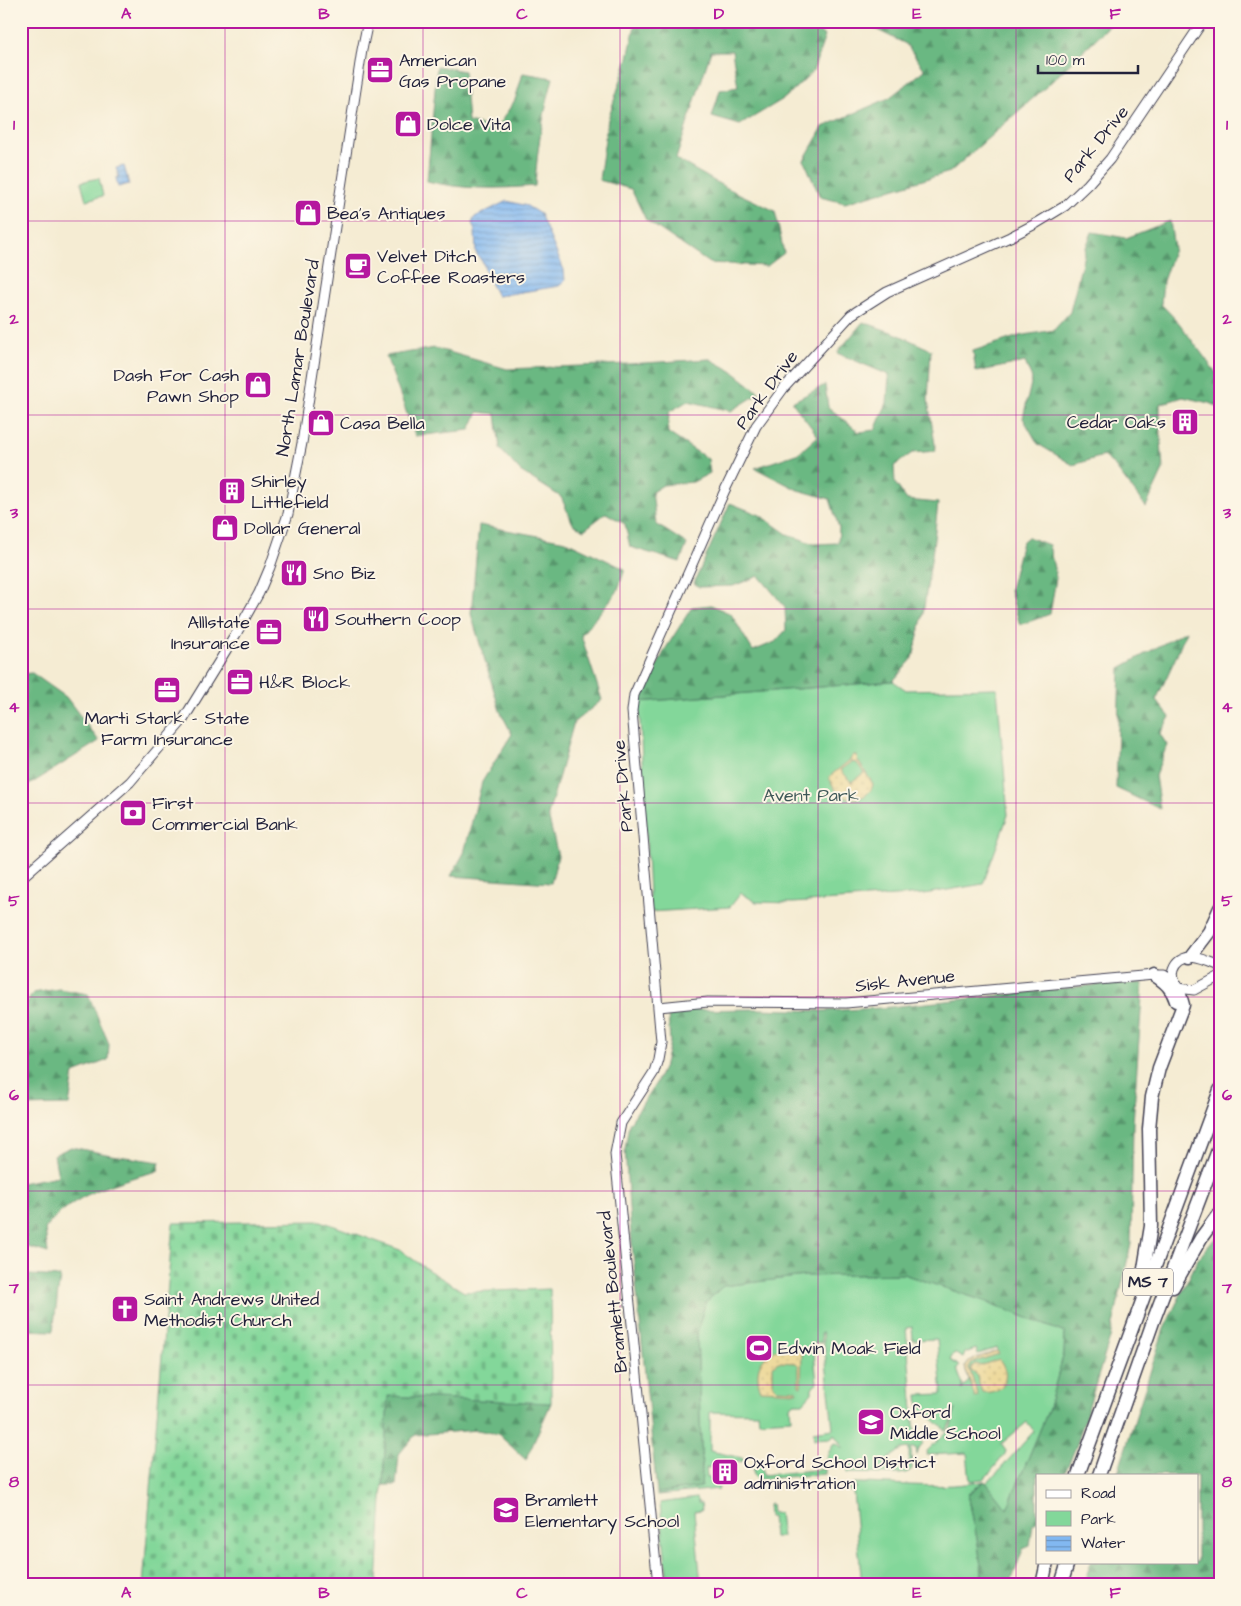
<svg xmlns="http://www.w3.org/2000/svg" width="1241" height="1606" font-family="'Architects Daughter',sans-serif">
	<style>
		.green { fill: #83d79a; stroke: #527c6a; fill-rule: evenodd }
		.forest { fill: url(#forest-firs); stroke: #466d5e }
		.sand { fill: url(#sand-dots); stroke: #887e6c; fill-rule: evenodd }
		.cemetery { fill: url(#cemetery-stones); stroke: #527c6a }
		.water { fill: url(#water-rules); stroke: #526d96 }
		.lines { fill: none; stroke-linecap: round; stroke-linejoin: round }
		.minor-casing { stroke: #424052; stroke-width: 11 }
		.highway-casing { stroke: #424052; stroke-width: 15 }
		.minor { stroke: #fff; stroke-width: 9 }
		.highway { stroke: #fff; stroke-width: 12 }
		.grid { fill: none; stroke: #b5179e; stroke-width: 1; stroke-opacity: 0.55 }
		.labels { text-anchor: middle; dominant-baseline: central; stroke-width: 4; stroke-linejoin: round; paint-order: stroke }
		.shield { fill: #fcf5e5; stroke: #63616e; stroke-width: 1 }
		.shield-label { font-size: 16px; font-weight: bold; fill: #22223b }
		.poi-label { font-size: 18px; fill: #22223b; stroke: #fcf5e5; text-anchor: start }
		.street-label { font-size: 18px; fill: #22223b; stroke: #fcf5e5 }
		.park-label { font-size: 18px; fill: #3f5858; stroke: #fcf5e5 }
		.neatline { fill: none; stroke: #b5179e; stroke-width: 2 }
		.grid-label { font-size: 16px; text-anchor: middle; font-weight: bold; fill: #b5179e }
	</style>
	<defs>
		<pattern id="forest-firs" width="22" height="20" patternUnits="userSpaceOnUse" patternTransform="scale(1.25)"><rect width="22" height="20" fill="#6ab882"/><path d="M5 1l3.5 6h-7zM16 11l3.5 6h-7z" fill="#57956c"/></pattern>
		<pattern id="sand-dots" width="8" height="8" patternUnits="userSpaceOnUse" patternTransform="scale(1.25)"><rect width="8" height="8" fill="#eeda9e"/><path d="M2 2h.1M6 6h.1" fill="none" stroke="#ccbb89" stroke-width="1.8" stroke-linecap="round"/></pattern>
		<pattern id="cemetery-stones" width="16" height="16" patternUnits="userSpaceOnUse" patternTransform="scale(1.25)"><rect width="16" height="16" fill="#83d79a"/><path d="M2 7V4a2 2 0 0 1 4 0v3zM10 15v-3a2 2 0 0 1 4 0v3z" fill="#71b886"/></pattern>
		<pattern id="water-rules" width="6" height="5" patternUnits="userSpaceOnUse" patternTransform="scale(1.25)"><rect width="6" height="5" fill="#82b8f1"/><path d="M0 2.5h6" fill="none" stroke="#6a95c4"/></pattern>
	</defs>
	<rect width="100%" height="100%" fill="#fcf5e5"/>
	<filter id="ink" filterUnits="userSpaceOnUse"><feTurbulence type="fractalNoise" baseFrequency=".02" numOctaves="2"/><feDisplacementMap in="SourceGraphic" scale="10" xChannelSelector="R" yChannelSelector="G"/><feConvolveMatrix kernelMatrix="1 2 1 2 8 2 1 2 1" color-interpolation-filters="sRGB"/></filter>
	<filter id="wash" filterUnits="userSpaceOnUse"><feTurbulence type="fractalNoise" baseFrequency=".0096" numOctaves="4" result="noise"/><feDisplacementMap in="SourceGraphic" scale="20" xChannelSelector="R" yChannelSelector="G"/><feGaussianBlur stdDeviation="1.12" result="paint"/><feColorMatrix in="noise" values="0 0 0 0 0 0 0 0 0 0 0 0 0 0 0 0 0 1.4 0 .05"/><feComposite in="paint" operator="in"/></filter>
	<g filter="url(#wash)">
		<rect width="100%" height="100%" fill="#f5ecd3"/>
		<g class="green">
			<path d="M 99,178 L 103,196 L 86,200 L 81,182 Z"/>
			<path d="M 893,681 L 906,690 L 997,688 L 1008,815 L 983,884 L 924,894 L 793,903 L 756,902 L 741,893 L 730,907 L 650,912 L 639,702 Z"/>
			<path d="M 903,1274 L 987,1302 L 1065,1333 L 1064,1353 L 1048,1411 L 1007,1509 L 986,1483 L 997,1473 L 1034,1431 L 1027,1422 L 1001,1444 L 1006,1451 L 1005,1454 L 989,1474 L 983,1479 L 970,1481 L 967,1453 L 926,1455 L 927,1451 L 950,1429 L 956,1409 L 947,1430 L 945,1430 L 919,1407 L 918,1395 L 942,1394 L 937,1339 L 913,1340 L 912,1327 L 906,1328 L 915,1434 L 923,1443 L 919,1448 L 917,1455 L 916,1448 L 911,1448 L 912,1469 C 907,1474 901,1474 894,1474 L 892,1465 L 909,1466 L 909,1448 L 902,1449 L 888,1459 L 892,1474 L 847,1473 L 847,1463 L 827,1461 L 826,1458 L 833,1444 L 836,1443 L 844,1449 L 834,1434 L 831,1438 L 814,1439 L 813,1432 L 833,1429 L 823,1333 L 821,1333 L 822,1342 L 813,1343 L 817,1383 L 815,1384 L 812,1388 L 812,1393 L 803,1403 L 795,1403 L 790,1406 L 791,1419 L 759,1421 L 758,1413 L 710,1412 L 710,1451 L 742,1458 L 744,1461 L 730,1463 L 729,1465 L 706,1468 L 707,1478 L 724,1476 L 725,1481 L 718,1482 L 719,1489 L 657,1495 L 657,1493 L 701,1487 L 702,1472 L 697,1334 L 705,1303 L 723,1286 L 805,1276 ZM 997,1348 L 998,1351 L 969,1361 L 965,1367 L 969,1380 L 962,1390 L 963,1386 L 957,1369 L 960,1366 L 950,1360 L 954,1353 L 963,1358 L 965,1353 L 976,1349 L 978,1354 Z"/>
			<path d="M 756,1464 L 761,1465 L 763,1475 L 825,1469 L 825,1474 L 757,1479 L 754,1476 L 753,1470 Z"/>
			<path d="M 984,1481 L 968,1494 L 978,1544 L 982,1574 L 978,1585 L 862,1585 L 853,1492 L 849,1491 L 849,1486 L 854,1484 L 856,1489 L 857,1488 L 854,1483 C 897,1483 944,1490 984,1481 Z"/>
			<path d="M 696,1498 L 698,1500 L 698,1503 L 701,1503 L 702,1510 L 694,1511 L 701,1585 L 668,1585 L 660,1503 Z"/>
			<path d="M 768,1504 L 771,1504 L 772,1513 L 779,1513 L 782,1537 L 774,1537 L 772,1517 L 769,1517 Z"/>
		</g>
		<g class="forest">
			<path d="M 636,21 L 802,21 L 825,36 L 813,71 L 785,98 L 740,125 L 712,117 L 720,90 L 738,87 L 732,51 L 711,51 L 676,159 L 723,186 L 775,211 L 784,253 L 767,266 L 709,263 L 646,220 L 631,189 L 599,180 L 608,119 L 628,58 Z"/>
			<path d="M 862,21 L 1114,21 L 1048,85 L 950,172 L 845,203 L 820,197 L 804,160 L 823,127 L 889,98 L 925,70 L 906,44 L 861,22 Z"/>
			<path d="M 437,66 L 464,71 L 468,122 L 496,129 L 515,100 L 523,73 L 553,78 C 543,116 537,146 535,186 C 498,189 463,190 427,181 Z"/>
			<path d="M 1170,221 L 1174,249 L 1163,281 L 1161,304 L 1179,323 L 1220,378 L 1220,408 L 1209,403 L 1183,397 L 1160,404 L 1160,426 L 1163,470 L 1146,507 L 1113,464 L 1103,456 L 1073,465 L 1038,444 L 1023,418 L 1032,379 L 1025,362 L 976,372 L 973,351 L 1019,336 L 1054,330 L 1070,312 L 1085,250 L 1092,232 L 1126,238 Z"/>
			<path d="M 863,322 L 897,334 L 931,350 L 928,400 L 936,451 L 912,453 L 894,466 L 895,483 L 907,500 L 938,503 L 933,548 L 923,614 L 913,658 L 893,681 L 639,702 L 666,648 L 692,607 L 711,605 L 731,614 L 753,651 L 775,642 L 786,630 L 785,607 L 759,576 L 733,586 L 699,587 L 694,583 L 730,503 L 760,515 L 787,534 L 814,544 L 838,543 L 839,528 L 830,499 L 798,490 L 755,468 L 799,453 L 818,436 L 792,402 L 825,385 L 828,407 L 859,432 L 875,430 L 887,403 L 889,375 L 837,353 Z"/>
			<path d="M 435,348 L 507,369 L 628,364 L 710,359 L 732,371 L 760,393 L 731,411 L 688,401 L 669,412 L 668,433 L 708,459 L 710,473 L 693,482 L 663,485 L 652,492 L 656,524 L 687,544 L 680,562 L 630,547 L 625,524 L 606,513 L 584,530 L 573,524 L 561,497 L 520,471 L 500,449 L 496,414 L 478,412 L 470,430 L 415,436 L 386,356 Z"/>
			<path d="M 479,525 L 566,541 L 625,569 L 617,592 L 581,635 L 602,700 L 574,722 L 548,815 L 558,856 L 551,883 L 451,876 L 464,853 L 482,782 L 512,734 L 500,711 L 471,614 Z"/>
			<path d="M 1028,537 L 1049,545 L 1056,578 L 1050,614 L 1020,625 L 1010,590 L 1022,542 Z"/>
			<path d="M 1186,631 L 1175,659 L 1156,700 L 1170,717 L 1160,734 L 1167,745 L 1155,776 L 1160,809 L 1116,788 L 1120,668 Z"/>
			<path d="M 32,673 L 66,697 L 99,741 L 21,790 L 21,674 Z"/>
			<path d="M 1143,983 L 1133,1123 L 1131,1244 L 1110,1338 L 1077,1444 L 1064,1475 L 1037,1475 L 1037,1522 L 1033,1524 L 1030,1546 L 1023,1549 L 1010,1585 L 978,1585 L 982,1574 L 978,1544 L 968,1494 L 985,1481 L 1007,1509 L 1048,1411 L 1064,1353 L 1065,1333 L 987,1302 L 903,1274 L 805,1276 L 723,1286 L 705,1303 L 697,1334 L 702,1472 L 701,1487 L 657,1493 L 630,1223 L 625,1149 L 629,1124 L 656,1083 L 665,1064 L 670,1042 L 668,1014 L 687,1010 L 758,1009 L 823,1011 L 880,1008 L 1105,984 Z"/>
			<path d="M 59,989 L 88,994 L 109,1044 L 108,1060 L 74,1073 L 69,1105 L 21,1106 L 21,1075 L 27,1060 L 28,1042 L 21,1019 L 21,1013 L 33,993 Z"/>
			<path d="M 71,1147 L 111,1155 L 160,1162 L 158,1171 C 118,1181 71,1194 45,1229 L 48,1253 L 21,1245 L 21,1183 L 58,1176 L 54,1155 Z"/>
			<path d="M 1220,1232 L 1220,1585 L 1084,1585 L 1091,1562 L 1197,1562 L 1197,1475 L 1117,1475 L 1164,1329 L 1198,1259 Z"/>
			<path d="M 30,1275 L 60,1277 L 53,1331 L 21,1330 L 21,1276 Z"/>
			<path d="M 388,1396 L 551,1403 L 526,1460 L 498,1434 L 477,1430 L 415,1435 L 399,1454 L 396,1485 L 383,1485 Z"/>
		</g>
		<g class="sand">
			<path d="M 853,755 L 857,756 L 858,761 L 873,784 C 870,800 850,801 838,794 L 829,779 L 830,776 L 850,760 ZM 852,762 L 857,763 L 864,773 L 851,782 L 841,770 Z"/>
			<path d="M 792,1347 L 802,1351 L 801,1387 L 799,1386 L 799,1366 L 796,1363 L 778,1362 L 773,1366 L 773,1385 L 777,1389 L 796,1390 L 797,1392 L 761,1390 C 751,1365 766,1348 792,1347 Z"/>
			<path d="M 997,1351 L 999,1354 L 971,1363 L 969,1368 L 978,1396 L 975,1397 L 965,1367 L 969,1361 Z"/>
			<path d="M 999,1359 C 1012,1375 1005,1395 982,1392 L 976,1374 L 971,1371 L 972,1366 L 976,1364 L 980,1366 Z"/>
		</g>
		<path class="cemetery" d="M 321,1221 L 400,1250 L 428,1270 L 464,1292 L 550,1289 L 551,1403 L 388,1396 L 377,1585 L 143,1585 L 173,1223 Z"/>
		<g class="water">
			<path d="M 124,166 L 129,184 L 118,187 L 116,178 L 119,177 L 116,168 Z"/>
			<path d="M 507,201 L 527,206 L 540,214 L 564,270 L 565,281 L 559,286 L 497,296 L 487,277 L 483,263 L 476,253 L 475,231 L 472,223 L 475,217 Z"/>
		</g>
	</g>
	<g filter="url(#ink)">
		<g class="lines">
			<g class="minor-casing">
				<g id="minor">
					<path d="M 21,878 L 130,782 L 183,720 L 236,634 L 259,593 L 270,567 L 288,514 L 302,443 L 362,50 L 368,21"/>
					<path d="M 1220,966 C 1206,960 1182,948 1174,969 C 1172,976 1174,982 1178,988 L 1194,990 L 1220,976"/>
					<path d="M 659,1007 L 708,1002 L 846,1003 L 1154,975 L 1164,975 L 1175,982"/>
					<path d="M 658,1585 L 615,1154 L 621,1123 L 654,1072 L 658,1059 L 661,1042 L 632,711 L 634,695 L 725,490 L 756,426 L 783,389 L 851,315 L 887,292 L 1010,237 L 1037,223 L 1065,206 L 1088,184 L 1110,159 L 1203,21"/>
				</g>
			</g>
			<g class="highway-casing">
				<g id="highway">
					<path d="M 1190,957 L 1209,932 L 1220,908"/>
					<path d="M 1154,975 C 1165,982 1172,988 1176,1001"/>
					<path d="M 1142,1281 L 1151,1226 L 1149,1129 L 1152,1097 L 1159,1068 L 1183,1005 L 1178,988"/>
					<path d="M 1173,1287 L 1201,1238 L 1220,1212"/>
					<path d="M 1078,1475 L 1220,1090"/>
					<path d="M 1099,1475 L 1154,1319 L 1220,1145"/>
					<path d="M 1042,1585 L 1047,1562"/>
					<path d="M 1061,1585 L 1068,1562"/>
				</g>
			</g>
			<use href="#minor" class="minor"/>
			<use href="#highway" class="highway"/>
		</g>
	</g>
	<path class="grid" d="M 225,21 L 225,1585M 423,21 L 423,1585M 620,21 L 620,1585M 818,21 L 818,1585M 1016,21 L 1016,1585M 21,221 L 1220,221M 21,415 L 1220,415M 21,609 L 1220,609M 21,803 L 1220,803M 21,997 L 1220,997M 21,1191 L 1220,1191M 21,1385 L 1220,1385"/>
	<defs>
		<g id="office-square" transform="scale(1.4375)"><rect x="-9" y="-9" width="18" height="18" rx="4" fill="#b5179e" stroke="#fcf5e5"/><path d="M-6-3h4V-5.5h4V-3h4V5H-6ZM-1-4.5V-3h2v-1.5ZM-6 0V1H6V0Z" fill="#fff"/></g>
		<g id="shop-square" transform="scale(1.4375)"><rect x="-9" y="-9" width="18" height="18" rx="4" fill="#b5179e" stroke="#fcf5e5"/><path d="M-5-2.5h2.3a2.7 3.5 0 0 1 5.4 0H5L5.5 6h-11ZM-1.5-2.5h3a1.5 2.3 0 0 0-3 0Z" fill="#fff"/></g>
		<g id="cafe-square" transform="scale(1.4375)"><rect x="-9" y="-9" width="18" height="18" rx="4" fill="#b5179e" stroke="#fcf5e5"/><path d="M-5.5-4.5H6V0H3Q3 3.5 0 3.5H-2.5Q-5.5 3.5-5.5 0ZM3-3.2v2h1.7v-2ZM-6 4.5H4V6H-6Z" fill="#fff"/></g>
		<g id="building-square" transform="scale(1.4375)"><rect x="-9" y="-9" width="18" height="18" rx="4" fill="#b5179e" stroke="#fcf5e5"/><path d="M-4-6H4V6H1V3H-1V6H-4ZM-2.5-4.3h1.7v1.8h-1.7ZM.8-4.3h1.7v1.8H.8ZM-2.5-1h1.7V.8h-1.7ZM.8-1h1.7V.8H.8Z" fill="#fff"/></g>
		<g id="restaurant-square" transform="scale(1.4375)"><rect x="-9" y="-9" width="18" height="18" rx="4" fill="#b5179e" stroke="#fcf5e5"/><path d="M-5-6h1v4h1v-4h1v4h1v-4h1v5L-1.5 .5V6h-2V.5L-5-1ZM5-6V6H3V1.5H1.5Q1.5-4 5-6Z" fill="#fff"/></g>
		<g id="bank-square" transform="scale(1.4375)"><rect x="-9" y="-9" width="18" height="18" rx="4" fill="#b5179e" stroke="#fcf5e5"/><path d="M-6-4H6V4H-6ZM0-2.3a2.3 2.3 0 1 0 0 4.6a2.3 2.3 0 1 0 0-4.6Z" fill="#fff"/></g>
		<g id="church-square" transform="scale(1.4375)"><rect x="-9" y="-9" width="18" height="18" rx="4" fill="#b5179e" stroke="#fcf5e5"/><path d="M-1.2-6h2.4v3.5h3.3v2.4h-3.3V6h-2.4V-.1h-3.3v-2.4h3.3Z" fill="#fff"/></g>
		<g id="stadium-square" transform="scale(1.4375)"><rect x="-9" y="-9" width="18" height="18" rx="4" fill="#b5179e" stroke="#fcf5e5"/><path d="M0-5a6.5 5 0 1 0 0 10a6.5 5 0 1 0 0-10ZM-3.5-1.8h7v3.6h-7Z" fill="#fff"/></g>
		<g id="school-square" transform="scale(1.4375)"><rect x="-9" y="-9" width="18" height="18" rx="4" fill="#b5179e" stroke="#fcf5e5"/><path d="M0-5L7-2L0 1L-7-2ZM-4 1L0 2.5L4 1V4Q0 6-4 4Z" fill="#fff"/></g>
	</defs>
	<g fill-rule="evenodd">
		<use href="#office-square" x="380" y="70"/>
		<use href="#shop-square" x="408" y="124"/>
		<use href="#shop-square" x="308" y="213"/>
		<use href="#cafe-square" x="358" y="266"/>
		<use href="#shop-square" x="258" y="385"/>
		<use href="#building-square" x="1185" y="422"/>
		<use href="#shop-square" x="321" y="423"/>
		<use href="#building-square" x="232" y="491"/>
		<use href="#shop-square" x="225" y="528"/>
		<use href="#restaurant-square" x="294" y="573"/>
		<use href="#restaurant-square" x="316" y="619"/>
		<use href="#office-square" x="269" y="632"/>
		<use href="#office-square" x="240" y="682"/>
		<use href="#office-square" x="167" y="690"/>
		<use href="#bank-square" x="133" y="813"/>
		<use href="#church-square" x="125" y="1309"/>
		<use href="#stadium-square" x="759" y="1348"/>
		<use href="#school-square" x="871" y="1422"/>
		<use href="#building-square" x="725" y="1472"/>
		<use href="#school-square" x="506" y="1510"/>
	</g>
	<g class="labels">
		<rect class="shield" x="1123" y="1268.5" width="50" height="27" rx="4"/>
		<g class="shield-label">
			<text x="1148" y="1282">MS 7</text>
		</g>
		<g class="poi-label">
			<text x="399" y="60">American<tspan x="399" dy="21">Gas Propane</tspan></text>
			<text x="427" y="124">Dolce Vita</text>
			<text x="327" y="213">Bea's Antiques</text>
			<text x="377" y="256">Velvet Ditch<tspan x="377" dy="21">Coffee Roasters</tspan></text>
			<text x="239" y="375" text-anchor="end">Dash For Cash<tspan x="239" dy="21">Pawn Shop</tspan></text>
			<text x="1166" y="422" text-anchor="end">Cedar Oaks</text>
			<text x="340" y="423">Casa Bella</text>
			<text x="251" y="481">Shirley<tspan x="251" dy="21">Littlefield</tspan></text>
			<text x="244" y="528">Dollar General</text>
			<text x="313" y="573">Sno Biz</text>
			<text x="335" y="619">Southern Coop</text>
			<text x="250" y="622" text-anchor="end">Alllstate<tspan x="250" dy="21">Insurance</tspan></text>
			<text x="259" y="682">H&amp;R Block</text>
			<text x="167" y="718" text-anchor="middle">Marti Stark - State<tspan x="167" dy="21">Farm Insurance</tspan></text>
			<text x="152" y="803">First<tspan x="152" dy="21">Commercial Bank</tspan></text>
			<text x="144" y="1299">Saint Andrews United<tspan x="144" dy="21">Methodist Church</tspan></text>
			<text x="778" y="1348">Edwin Moak Field</text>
			<text x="890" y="1412">Oxford<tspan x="890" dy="21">Middle School</tspan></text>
			<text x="744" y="1462">Oxford School District<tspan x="744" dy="21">administration</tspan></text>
			<text x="525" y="1500">Bramlett<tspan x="525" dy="21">Elementary School</tspan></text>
		</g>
		<g class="street-label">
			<text transform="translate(1096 144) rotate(-51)">Park Drive</text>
			<text transform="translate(298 358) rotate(-81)">North Lamar Boulevard</text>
			<text transform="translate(767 390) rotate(-54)">Park Drive</text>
			<text transform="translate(623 786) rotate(-95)">Park Drive</text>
			<text transform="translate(905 981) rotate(-6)">Sisk Avenue</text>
			<text transform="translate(613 1292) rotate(-96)">Bramlett Boulevard</text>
		</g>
		<g class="park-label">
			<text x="811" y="795">Avent Park</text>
		</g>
	</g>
	<rect width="1241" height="1606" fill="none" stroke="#fcf5e5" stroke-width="55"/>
	<rect x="1036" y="1474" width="162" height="90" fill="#fcf5e5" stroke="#a5a1a1"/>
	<rect x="1046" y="1490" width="25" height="8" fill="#ffffff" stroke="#a5a1a1"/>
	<text x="1081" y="1498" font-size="15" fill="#22223b">Road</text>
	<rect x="1046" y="1511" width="25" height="15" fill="#83d79a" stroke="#a5a1a1"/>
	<text x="1081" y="1524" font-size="15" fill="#22223b">Park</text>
	<rect x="1046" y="1536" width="25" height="15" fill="url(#water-rules)" stroke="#a5a1a1"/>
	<text x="1081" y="1548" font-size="15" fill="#22223b">Water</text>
	<path d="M1038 65v8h100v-8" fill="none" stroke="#22223b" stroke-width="2.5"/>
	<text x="1046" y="65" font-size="15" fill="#22223b" stroke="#fcf5e5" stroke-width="4" paint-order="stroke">100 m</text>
	<rect x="28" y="28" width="1186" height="1550" class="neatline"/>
	<g class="grid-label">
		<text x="126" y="19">A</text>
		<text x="324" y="19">B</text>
		<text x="522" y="19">C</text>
		<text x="719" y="19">D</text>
		<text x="917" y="19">E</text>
		<text x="1115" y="19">F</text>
		<text x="14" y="130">1</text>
		<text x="1227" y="130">1</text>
		<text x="14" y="324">2</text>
		<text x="1227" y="324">2</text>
		<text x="14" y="518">3</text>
		<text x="1227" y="518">3</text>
		<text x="14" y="712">4</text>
		<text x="1227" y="712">4</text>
		<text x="14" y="906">5</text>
		<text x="1227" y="906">5</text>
		<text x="14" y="1100">6</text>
		<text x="1227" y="1100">6</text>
		<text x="14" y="1293">7</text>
		<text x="1227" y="1293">7</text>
		<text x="14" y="1487">8</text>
		<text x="1227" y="1487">8</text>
		<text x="126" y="1598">A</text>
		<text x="324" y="1598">B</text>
		<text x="522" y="1598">C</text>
		<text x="719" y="1598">D</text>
		<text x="917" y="1598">E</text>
		<text x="1115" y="1598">F</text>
	</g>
</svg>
